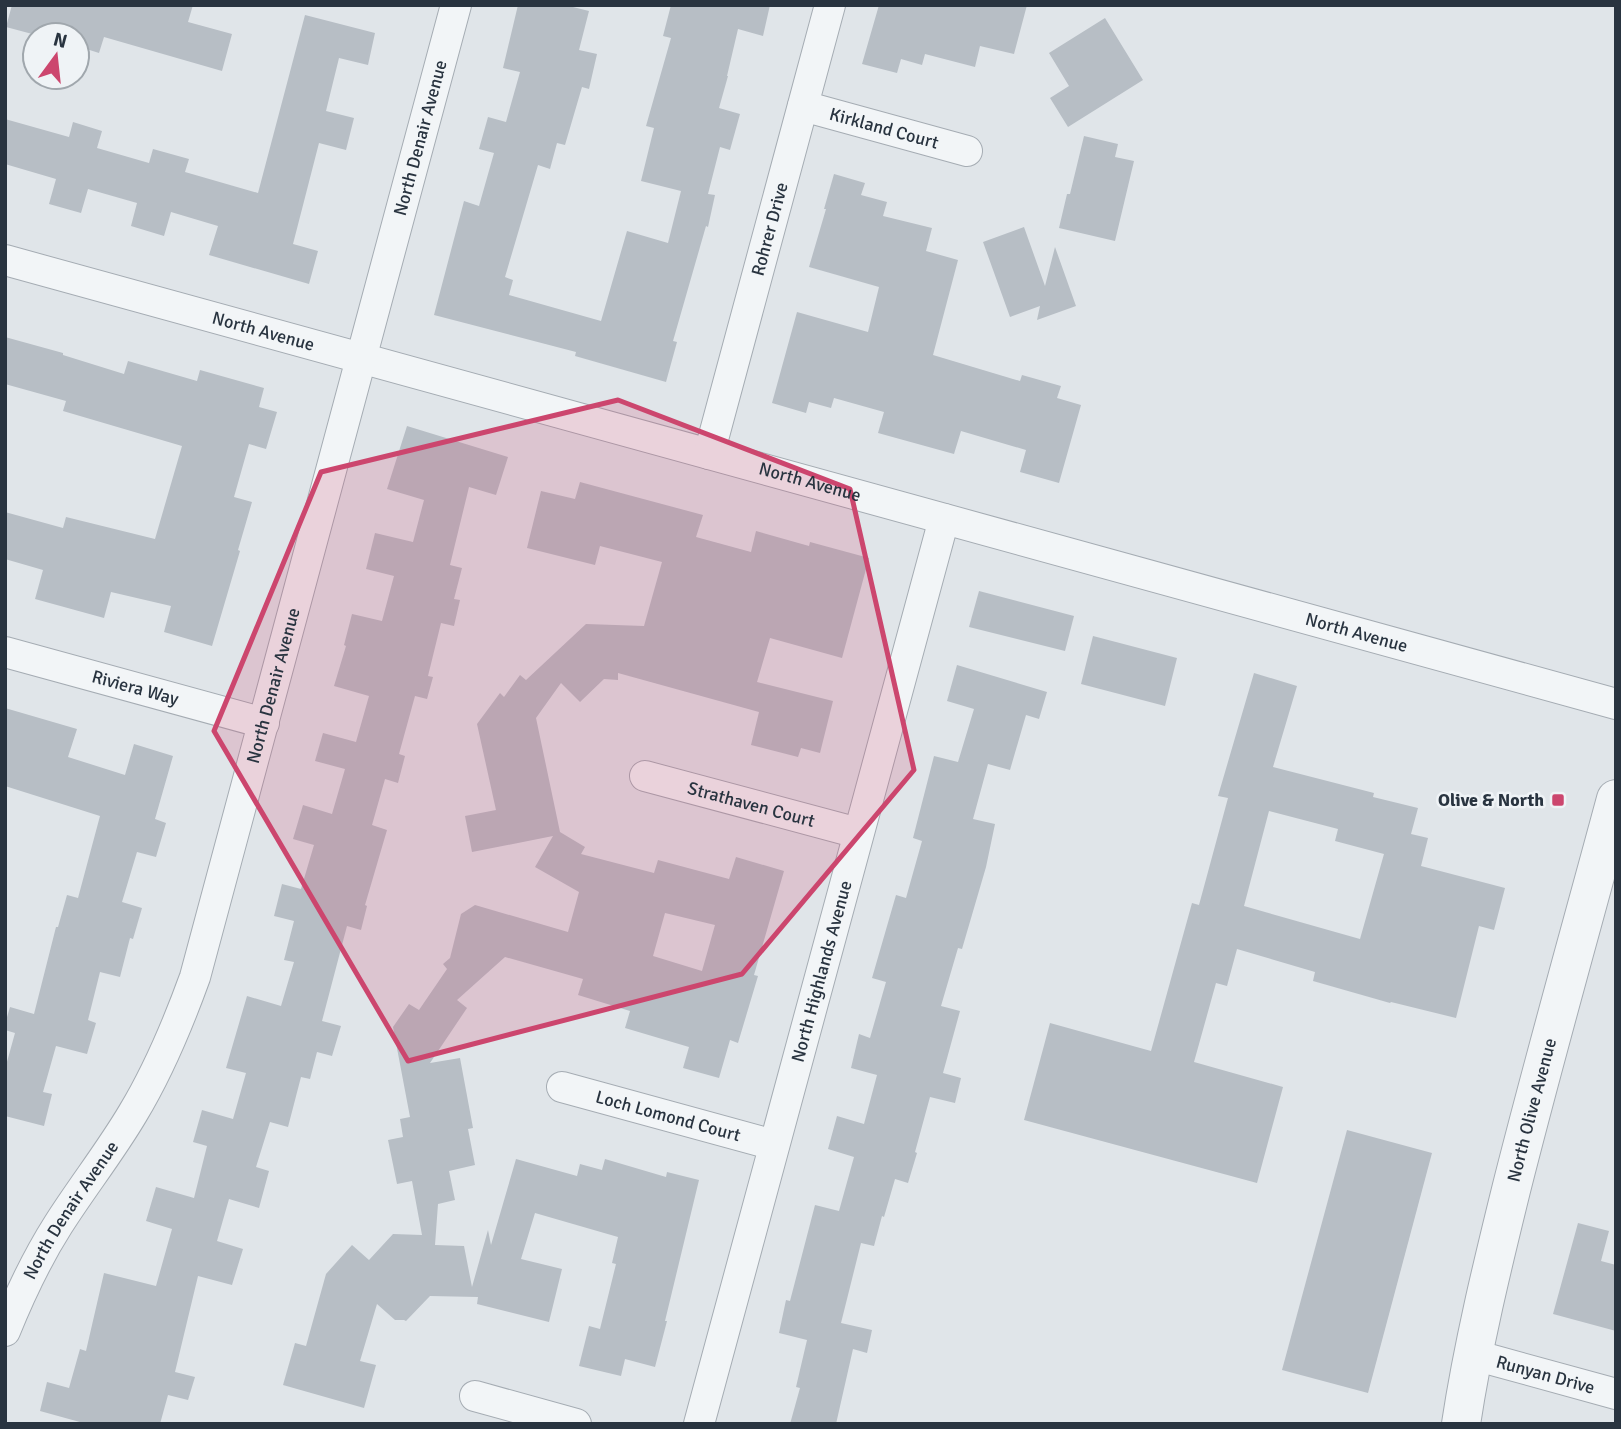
<svg xmlns="http://www.w3.org/2000/svg" width="1621" height="1429" font-family="Signika,sans-serif">
	<style>
		.building { fill: #b7bec5; fill-rule: evenodd }
		.lines { fill: none; stroke-linecap: round; stroke-linejoin: round }
		.minor-casing { stroke: #a5acb3; stroke-width: 32 }
		.tertiary-casing { stroke: #a5acb3; stroke-width: 40 }
		.minor { stroke: #f2f5f7; stroke-width: 30 }
		.tertiary { stroke: #f2f5f7; stroke-width: 38 }
		.marked { fill: #cc466e; fill-opacity: 0.2; stroke: #cc466e; stroke-width: 5; stroke-linejoin: round }
		.poi-dot { fill: #cc466e; stroke: #eff3f6; stroke-width: 2.5 }
		.labels { text-anchor: middle; dominant-baseline: central; stroke-width: 5; stroke-linejoin: round; paint-order: stroke }
		.street-label { font-size: 18px; fill: #293440; stroke: #eff3f6 }
		.poi-label { font-size: 18px; font-weight: bold; fill: #293440; stroke: #eff3f6; text-anchor: end }
	</style>
	<rect width="100%" height="100%" fill="#e0e5e9"/>
	<g class="building">
		<path d="M 12,5 L 193,5 L 188,22 L 232,34 L 222,71 L 104,37 L 99,53 L 77,46 L 77,35 L 36,35 L 6,27 Z"/>
		<path d="M 518,5 L 565,5 L 589,11 L 579,50 L 597,54 L 589,89 L 582,87 L 565,145 L 557,143 L 550,169 L 538,165 L 505,277 L 513,280 L 509,295 L 601,321 L 627,231 L 668,243 L 681,191 L 641,181 L 654,128 L 646,126 L 671,38 L 663,36 L 671,5 L 770,5 L 763,36 L 738,29 L 727,76 L 728,76 L 719,108 L 740,114 L 730,150 L 720,147 L 708,194 L 715,195 L 708,227 L 706,226 L 673,341 L 677,342 L 666,382 L 575,356 L 576,352 L 434,315 L 464,201 L 479,206 L 494,153 L 479,149 L 488,117 L 506,122 L 520,72 L 503,68 Z"/>
		<path d="M 879,5 L 1027,5 L 1014,54 L 980,46 L 975,67 L 925,54 L 922,65 L 901,59 L 897,73 L 862,64 Z"/>
		<path d="M 305,15 L 375,33 L 368,65 L 339,58 L 326,111 L 354,118 L 346,150 L 319,143 L 293,244 L 318,251 L 309,284 L 209,255 L 218,226 L 171,212 L 164,236 L 131,226 L 137,203 L 88,189 L 81,213 L 49,204 L 56,179 L 5,164 L 5,119 L 69,137 L 73,122 L 102,131 L 97,148 L 149,163 L 153,149 L 189,159 L 185,172 L 258,193 Z"/>
		<path d="M 1105,18 L 1143,80 L 1068,127 L 1050,98 L 1069,86 L 1049,53 Z"/>
		<path d="M 1084,136 L 1118,144 L 1115,157 L 1134,161 L 1115,241 L 1059,228 L 1067,194 L 1070,194 Z"/>
		<path d="M 834,174 L 865,183 L 861,195 L 887,202 L 883,216 L 932,228 L 926,251 L 958,260 L 933,355 L 1020,381 L 1022,375 L 1061,386 L 1057,398 L 1081,405 L 1059,483 L 1020,472 L 1026,450 L 961,431 L 954,454 L 878,433 L 884,412 L 834,398 L 831,408 L 809,402 L 806,413 L 772,403 L 797,312 L 868,332 L 879,287 L 809,267 L 826,209 L 824,209 Z"/>
		<path d="M 1024,227 L 1045,286 L 1055,247 L 1076,306 L 1037,320 L 1040,306 L 1010,317 L 983,242 Z"/>
		<path d="M 5,337 L 63,353 L 63,355 L 124,374 L 128,361 L 197,381 L 200,370 L 264,388 L 259,407 L 277,412 L 266,449 L 249,444 L 234,497 L 252,502 L 238,550 L 240,551 L 212,646 L 164,632 L 171,606 L 111,592 L 104,618 L 35,599 L 43,570 L 5,559 L 5,512 L 63,528 L 66,517 L 155,539 L 182,446 L 63,411 L 66,401 L 5,384 Z"/>
		<path d="M 407,426 L 508,457 L 496,495 L 469,487 L 450,565 L 462,568 L 454,599 L 460,600 L 454,626 L 441,623 L 428,676 L 433,677 L 427,699 L 415,696 L 399,754 L 405,756 L 398,783 L 385,779 L 372,825 L 387,830 L 365,905 L 367,906 L 361,930 L 347,926 L 322,1021 L 341,1026 L 332,1056 L 317,1052 L 310,1079 L 301,1077 L 288,1127 L 270,1122 L 256,1167 L 269,1171 L 259,1208 L 229,1199 L 217,1241 L 243,1249 L 232,1285 L 198,1276 L 175,1372 L 195,1377 L 188,1400 L 168,1395 L 160,1424 L 87,1424 L 40,1411 L 47,1382 L 69,1388 L 80,1349 L 86,1351 L 104,1273 L 156,1286 L 172,1229 L 146,1221 L 156,1187 L 194,1198 L 207,1146 L 193,1142 L 202,1110 L 233,1119 L 246,1073 L 226,1068 L 247,996 L 281,1006 L 294,962 L 284,960 L 294,921 L 274,916 L 282,884 L 301,889 L 314,845 L 293,839 L 303,805 L 332,814 L 345,769 L 315,761 L 323,733 L 356,742 L 369,696 L 334,686 L 346,646 L 344,645 L 352,614 L 382,621 L 394,576 L 366,569 L 375,533 L 413,542 L 424,500 L 387,489 Z"/>
		<path d="M 580,482 L 703,515 L 696,537 L 751,552 L 756,531 L 809,546 L 810,542 L 869,558 L 842,658 L 770,638 L 757,682 L 833,701 L 820,753 L 801,748 L 798,757 L 751,745 L 759,712 L 618,673 L 618,680 L 604,679 L 580,702 L 561,683 L 536,718 L 560,832 L 585,847 L 581,854 L 654,873 L 658,860 L 729,879 L 736,857 L 784,871 L 754,975 L 758,976 L 738,1043 L 730,1040 L 719,1078 L 683,1068 L 689,1047 L 625,1028 L 630,1011 L 578,995 L 583,979 L 505,957 L 457,1000 L 467,1008 L 430,1063 L 460,1058 L 473,1128 L 468,1129 L 475,1165 L 449,1171 L 455,1200 L 438,1204 L 435,1245 L 464,1246 L 472,1287 L 488,1230 L 491,1245 L 516,1159 L 577,1176 L 580,1164 L 602,1170 L 605,1159 L 666,1177 L 667,1172 L 699,1180 L 665,1321 L 667,1321 L 655,1367 L 625,1359 L 621,1376 L 579,1366 L 589,1326 L 600,1329 L 616,1264 L 612,1263 L 618,1237 L 535,1213 L 521,1259 L 562,1269 L 549,1322 L 477,1304 L 478,1297 L 430,1296 L 406,1321 L 404,1320 L 395,1320 L 377,1304 L 360,1361 L 376,1365 L 364,1408 L 283,1385 L 295,1343 L 306,1346 L 326,1274 L 352,1245 L 369,1260 L 393,1234 L 422,1235 L 412,1181 L 397,1184 L 388,1140 L 403,1137 L 400,1119 L 410,1117 L 393,1027 L 409,1004 L 419,1010 L 447,969 L 443,964 L 450,958 L 461,914 L 475,905 L 568,932 L 579,892 L 535,867 L 553,836 L 472,852 L 465,816 L 496,810 L 477,724 L 500,693 L 504,697 L 520,675 L 526,680 L 586,624 L 644,626 L 662,562 L 600,546 L 595,565 L 527,548 L 541,491 L 575,499 ZM 665,913 L 715,925 L 702,971 L 653,956 Z"/>
		<path d="M 979,591 L 1074,616 L 1065,651 L 969,627 Z"/>
		<path d="M 1093,636 L 1177,658 L 1165,706 L 1081,684 Z"/>
		<path d="M 957,665 L 1047,692 L 1039,719 L 1026,715 L 1010,770 L 988,764 L 973,819 L 995,824 L 986,867 L 962,949 L 958,948 L 941,1006 L 960,1011 L 943,1073 L 961,1078 L 955,1103 L 930,1097 L 915,1152 L 917,1153 L 908,1183 L 895,1179 L 884,1217 L 882,1216 L 874,1246 L 861,1243 L 841,1323 L 872,1330 L 867,1353 L 853,1349 L 836,1424 L 790,1424 L 800,1388 L 796,1387 L 807,1340 L 779,1333 L 786,1300 L 790,1301 L 815,1205 L 839,1211 L 854,1157 L 828,1149 L 837,1116 L 864,1124 L 877,1075 L 851,1068 L 859,1034 L 870,1038 L 886,982 L 872,978 L 896,895 L 906,898 L 922,841 L 913,838 L 934,756 L 958,762 L 974,709 L 947,701 Z"/>
		<path d="M 1254,673 L 1297,686 L 1273,767 L 1374,793 L 1373,797 L 1418,808 L 1411,834 L 1428,838 L 1421,866 L 1505,888 L 1494,930 L 1479,926 L 1456,1018 L 1391,1002 L 1390,1003 L 1313,981 L 1315,972 L 1237,949 L 1227,986 L 1216,983 L 1194,1062 L 1283,1087 L 1257,1183 L 1024,1120 L 1050,1023 L 1151,1051 L 1192,903 L 1199,905 L 1228,798 L 1218,796 ZM 1269,811 L 1338,829 L 1335,841 L 1384,854 L 1360,939 L 1244,906 Z"/>
		<path d="M 5,708 L 77,729 L 68,757 L 125,775 L 134,744 L 173,756 L 155,819 L 166,823 L 156,857 L 137,852 L 122,902 L 142,908 L 133,939 L 130,938 L 120,977 L 100,972 L 88,1020 L 96,1023 L 87,1054 L 56,1046 L 43,1092 L 52,1094 L 44,1126 L 5,1116 L 5,1069 L 15,1033 L 5,1030 L 5,1024 L 10,1007 L 34,1014 L 56,927 L 58,927 L 67,895 L 78,898 L 100,816 L 5,786 Z"/>
		<path d="M 1347,1130 L 1432,1153 L 1368,1393 L 1282,1370 Z"/>
		<path d="M 1578,1223 L 1609,1231 L 1601,1261 L 1616,1265 L 1616,1331 L 1553,1314 Z"/>
	</g>
	<g class="lines">
		<g class="minor-casing">
			<g id="minor">
				<path id="s1" d="M 803,106 L 967,151"/>
				<path id="s2" d="M 5,260 L 1616,704"/>
				<path id="s3" d="M 709,454 L 830,5"/>
				<path id="s4" d="M 5,652 L 264,723"/>
				<path id="s5" d="M 645,776 L 858,833"/>
				<path id="s6" d="M 562,1087 L 774,1145"/>
				<path id="s7" d="M 5,1331 C 20,1294 37,1258 58,1225 C 82,1187 110,1152 133,1113 C 159,1070 178,1024 195,977 L 456,5"/>
				<path id="s8" d="M 1474,1355 L 1616,1394"/>
				<path d="M 475,1396 L 576,1424"/>
				<path id="s9" d="M 699,1424 L 944,519"/>
			</g>
		</g>
		<g class="tertiary-casing">
			<g id="tertiary">
				<path id="s10" d="M 1461,1424 C 1473,1345 1492,1267 1511,1190 C 1544,1059 1581,929 1616,799"/>
			</g>
		</g>
		<use href="#minor" class="minor"/>
		<use href="#tertiary" class="tertiary"/>
	</g>
	<path class="marked" d="M 618,400 L 850,489 L 914,770 L 742,974 L 408,1061 L 214,731 L 321,472 Z"/>
	<rect class="poi-dot" x="1551" y="793" width="14" height="14" rx="3.5"/>
	<g class="labels">
		<g class="street-label">
			<text stroke="none"><textPath href="#s1" startOffset="84">Kirkland Court</textPath></text>
			<text stroke="none"><textPath href="#s7" startOffset="1272">North Denair Avenue</textPath></text>
			<text stroke="none"><textPath href="#s3" startOffset="233">Rohrer Drive</textPath></text>
			<text stroke="none"><textPath href="#s2" startOffset="268">North Avenue</textPath></text>
			<text stroke="none"><textPath href="#s2" startOffset="835">North Avenue</textPath></text>
			<text stroke="none"><textPath href="#s2" startOffset="1402">North Avenue</textPath></text>
			<text stroke="none"><textPath href="#s7" startOffset="705">North Denair Avenue</textPath></text>
			<text stroke="none"><textPath href="#s4" startOffset="135">Riviera Way</textPath></text>
			<text stroke="none"><textPath href="#s5" startOffset="110">Strathaven Court</textPath></text>
			<text stroke="none"><textPath href="#s9" startOffset="469">North Highlands Avenue</textPath></text>
			<text stroke="none"><textPath href="#s10" startOffset="322">North Olive Avenue</textPath></text>
			<text stroke="none"><textPath href="#s6" startOffset="110">Loch Lomond Court</textPath></text>
			<text stroke="none"><textPath href="#s7" startOffset="138">North Denair Avenue</textPath></text>
			<text stroke="none"><textPath href="#s8" startOffset="74">Runyan Drive</textPath></text>
		</g>
		<g class="poi-label">
			<text x="1544" y="800">Olive &amp; North</text>
		</g>
	</g>
	<rect width="1621" height="1429" fill="none" stroke="#293440" stroke-width="14"/>
	<g transform="translate(56 56) rotate(15)"><circle r="33" fill="#eff3f6" stroke="#a0a7ad" stroke-width="2"/>
	<path d="M0-5L12 26L0 18L-12 26Z" fill="#cc466e"/>
	<text y="-10" font-size="19" font-weight="bold" text-anchor="middle" fill="#293440">N</text>
	</g>
</svg>
